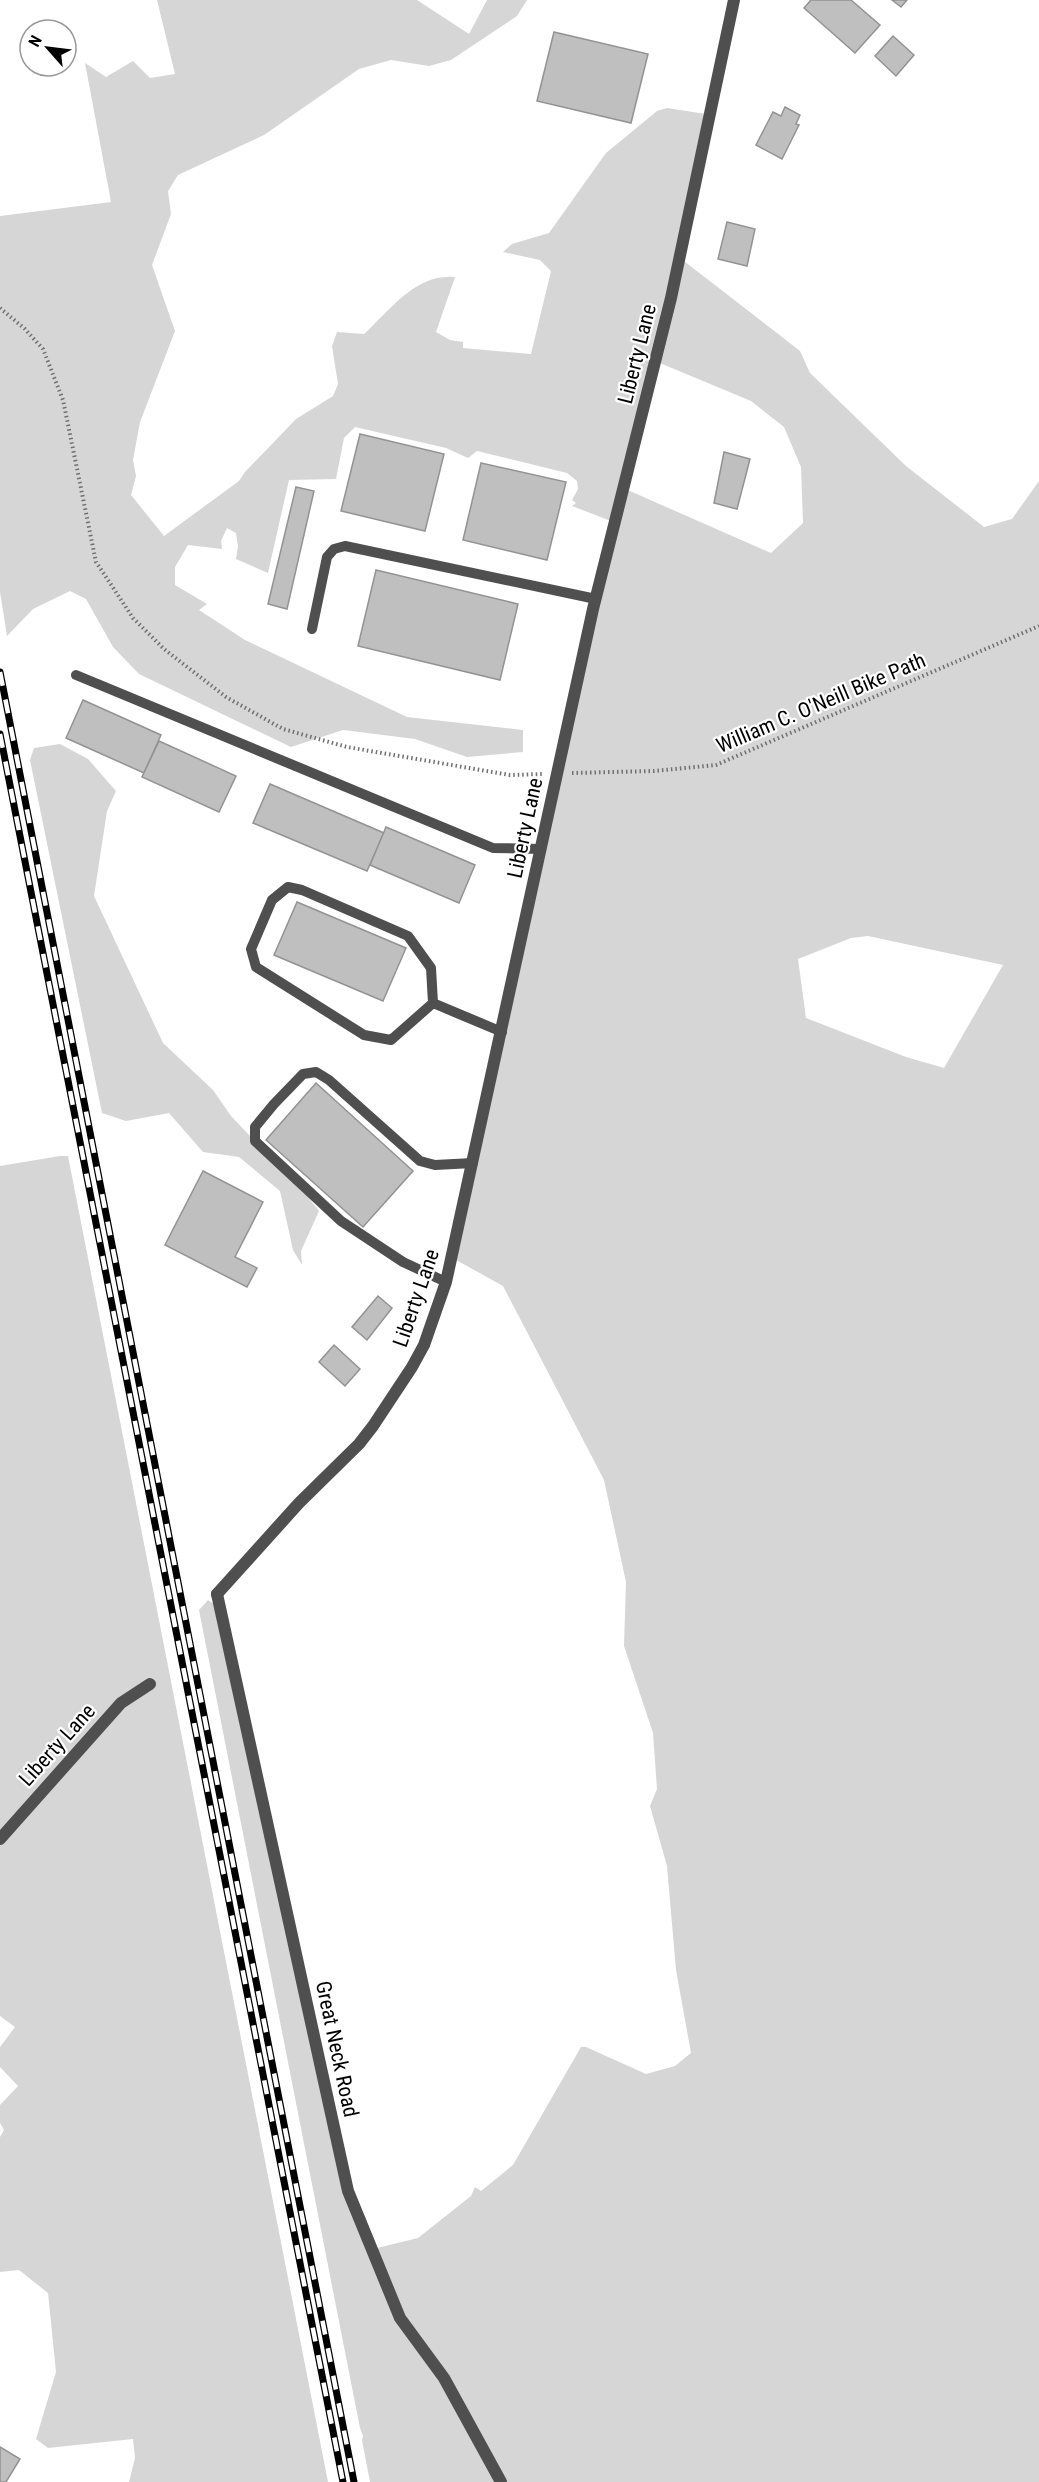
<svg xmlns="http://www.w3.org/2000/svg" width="1039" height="2482" font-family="'Roboto Condensed',sans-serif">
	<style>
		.green { fill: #d6d6d6; fill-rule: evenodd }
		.building { fill: #bfbfbf; stroke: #939393; stroke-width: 1.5 }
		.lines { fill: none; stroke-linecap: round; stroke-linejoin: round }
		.path { stroke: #717171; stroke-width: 4; stroke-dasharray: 1.5 3; stroke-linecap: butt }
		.service { stroke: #4f4f4f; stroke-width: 10 }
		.minor { stroke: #4f4f4f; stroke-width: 12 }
		.tertiary { stroke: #4f4f4f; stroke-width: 12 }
		.rail-casing { stroke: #000; stroke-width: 7 }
		.rail { stroke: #fff; stroke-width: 4.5; stroke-dasharray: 14; stroke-linecap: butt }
		.labels { text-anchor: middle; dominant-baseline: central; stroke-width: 4.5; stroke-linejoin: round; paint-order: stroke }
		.street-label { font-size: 21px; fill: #000; stroke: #fff }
	</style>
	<rect width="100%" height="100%" fill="#fff"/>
	<g class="green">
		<path d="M 157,0 L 417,0 L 469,34 L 487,0 L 527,0 L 517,16 L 451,60 L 429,66 L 391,60 L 359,69 L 264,135 L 178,175 L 168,191 L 171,214 L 152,265 L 175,331 L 140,422 L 133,460 L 136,476 L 131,495 L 164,536 L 239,481 L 245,472 L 296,419 L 333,396 L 338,384 L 332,346 L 337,332 L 364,334 C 390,310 416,273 455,277 L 436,332 L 450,340 L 463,342 L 463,348 L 531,354 L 551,271 L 540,260 L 503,252 L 512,244 L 549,233 L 606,153 L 657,111 L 667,108 L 706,114 L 680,258 L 800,351 L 810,373 L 906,466 L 984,527 L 1012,519 L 1039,481 L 1039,2482 L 370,2482 L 362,2440 L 363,2436 L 360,2428 L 199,1610 L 208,1600 L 217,1606 L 315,2045 L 369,2250 L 418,2238 L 471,2196 L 475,2187 L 481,2191 L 513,2165 L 581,2047 L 586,2047 L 646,2074 L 675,2066 L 691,2053 L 676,1970 L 667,1866 L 650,1806 L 657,1789 L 653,1733 L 624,1646 L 626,1582 L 604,1480 L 503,1286 L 458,1261 L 450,1259 L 611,521 L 572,506 L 576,503 L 572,500 L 578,489 L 577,481 L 567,473 L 477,451 L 468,458 L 446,448 L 355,427 L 344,438 L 336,479 L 289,480 L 268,573 L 236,559 L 238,546 L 236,533 L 227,528 L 221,541 L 222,549 L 188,545 L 175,567 L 175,585 L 207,604 L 199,610 L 245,640 L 407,717 L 523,730 L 523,752 L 467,757 L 415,739 L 343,730 L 291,747 L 139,674 L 113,647 L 86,599 L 70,591 L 33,609 L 7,636 L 0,592 L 0,216 L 111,202 L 85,63 L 106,77 L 133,61 L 150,78 L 175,74 ZM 655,361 L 751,401 L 784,427 L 801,467 L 803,523 L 771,553 L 623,488 ZM 868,936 L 1003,965 L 944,1068 L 906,1057 L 806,1018 L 798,959 L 851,938 Z"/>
		<path d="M 60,744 L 88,759 L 116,791 L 107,811 L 94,896 L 163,1043 L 213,1090 L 231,1116 L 307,1196 L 319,1211 L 301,1251 L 302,1265 L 293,1250 L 280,1191 L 239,1157 L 203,1152 L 169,1113 L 126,1121 L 102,1113 L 30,760 L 34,748 Z"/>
		<path d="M 60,1156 L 68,1156 L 328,2482 L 129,2482 L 135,2458 L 133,2439 L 48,2448 L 36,2439 L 56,2372 L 48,2293 L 19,2270 L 0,2272 L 0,2137 L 4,2130 L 0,2123 L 0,2105 L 18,2086 L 0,2067 L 0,2047 L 15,2027 L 0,2016 L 0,1166 Z"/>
	</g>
	<g class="building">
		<path d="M 811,0 L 851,0 L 880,25 L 855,53 L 804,8 Z"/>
		<path d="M 892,0 L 907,0 L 901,7 Z"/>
		<path d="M 554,32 L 648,54 L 631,123 L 537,101 Z"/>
		<path d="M 893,36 L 914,55 L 896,76 L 875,56 Z"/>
		<path d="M 785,107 L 800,115 L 796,124 L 799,125 L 782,159 L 756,145 L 773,112 L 781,116 Z"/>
		<path d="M 727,222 L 755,229 L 747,266 L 718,259 Z"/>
		<path d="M 360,434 L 444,454 L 425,531 L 341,511 Z"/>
		<path d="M 724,452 L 750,459 L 737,509 L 714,503 Z"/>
		<path d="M 481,463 L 566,482 L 547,560 L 463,540 Z"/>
		<path d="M 296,487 L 314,491 L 287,609 L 268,604 Z"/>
		<path d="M 376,570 L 518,604 L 500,680 L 358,646 Z"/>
		<path d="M 83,700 L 161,735 L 144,773 L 66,738 Z"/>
		<path d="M 159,741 L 236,776 L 219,812 L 142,777 Z"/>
		<path d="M 270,784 L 384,833 L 367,871 L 253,823 Z"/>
		<path d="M 386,827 L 475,865 L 459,903 L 370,865 Z"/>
		<path d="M 297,902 L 406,948 L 383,1001 L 274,955 Z"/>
		<path d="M 316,1083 L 413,1171 L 363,1227 L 266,1140 Z"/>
		<path d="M 203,1171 L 263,1202 L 235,1257 L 257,1268 L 247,1287 L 165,1245 Z"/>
		<path d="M 378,1296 L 392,1308 L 367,1340 L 352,1327 Z"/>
		<path d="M 334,1345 L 360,1369 L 345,1386 L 319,1362 Z"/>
		<path d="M 0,2447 L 20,2459 L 6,2482 L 0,2482 Z"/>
	</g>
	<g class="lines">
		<g class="path">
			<path d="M 0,308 L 25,329 L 43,349 L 63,400 L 96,562 L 133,618 L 164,649 L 226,697 L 283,729 L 347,747 L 510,775 L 543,774"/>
			<path d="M 572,773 L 654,771 L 716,765 L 1039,626"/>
		</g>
		<g class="service">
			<path d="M 312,629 L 327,557 L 334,549 L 345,546 L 596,599"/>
			<path d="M 76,675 L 493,848 L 541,849"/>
			<path d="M 433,1003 L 431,968 L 408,936 L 302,890 L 288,887 L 272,900 L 251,949 L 256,967 L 364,1035 L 391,1040 L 433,1003 L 502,1032"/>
			<path d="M 446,1282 L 403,1262 L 341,1221 L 255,1141 L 255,1127 L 274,1104 L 303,1074 L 316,1072 L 329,1080 L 420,1161 L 435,1165 L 473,1163"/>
		</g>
		<g class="minor">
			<path d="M 217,1594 L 348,2191 L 400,2318 L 444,2378 L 501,2482"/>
			<path d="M 0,1839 L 121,1703 L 150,1684"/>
		</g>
		<path class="tertiary" d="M 217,1594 L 299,1503 L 359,1444 L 373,1426 L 412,1367 L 424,1345 L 446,1282 L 593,609 L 671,298 L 734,0"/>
		<g class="rail-casing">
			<g id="rail">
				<path d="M 0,672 L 354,2482"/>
				<path d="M 0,734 L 343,2482"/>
			</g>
		</g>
		<use href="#rail" class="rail"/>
	</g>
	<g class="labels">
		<g class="street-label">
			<text transform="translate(637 354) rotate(-76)">Liberty Lane</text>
			<text transform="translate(821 703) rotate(-23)">William C. O'Neill Bike Path</text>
			<text transform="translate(525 828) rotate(-78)">Liberty Lane</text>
			<text transform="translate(416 1298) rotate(-71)">Liberty Lane</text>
			<text transform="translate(57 1745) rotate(-48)">Liberty Lane</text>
			<text transform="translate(337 2049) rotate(78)">Great Neck Road</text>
		</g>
	</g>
	<g transform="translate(48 48) rotate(298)"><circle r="28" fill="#ffffff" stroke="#999999" stroke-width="1.5"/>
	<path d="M0-4.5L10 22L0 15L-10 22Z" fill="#000000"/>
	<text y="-9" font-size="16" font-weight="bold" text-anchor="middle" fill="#000000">N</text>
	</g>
</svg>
